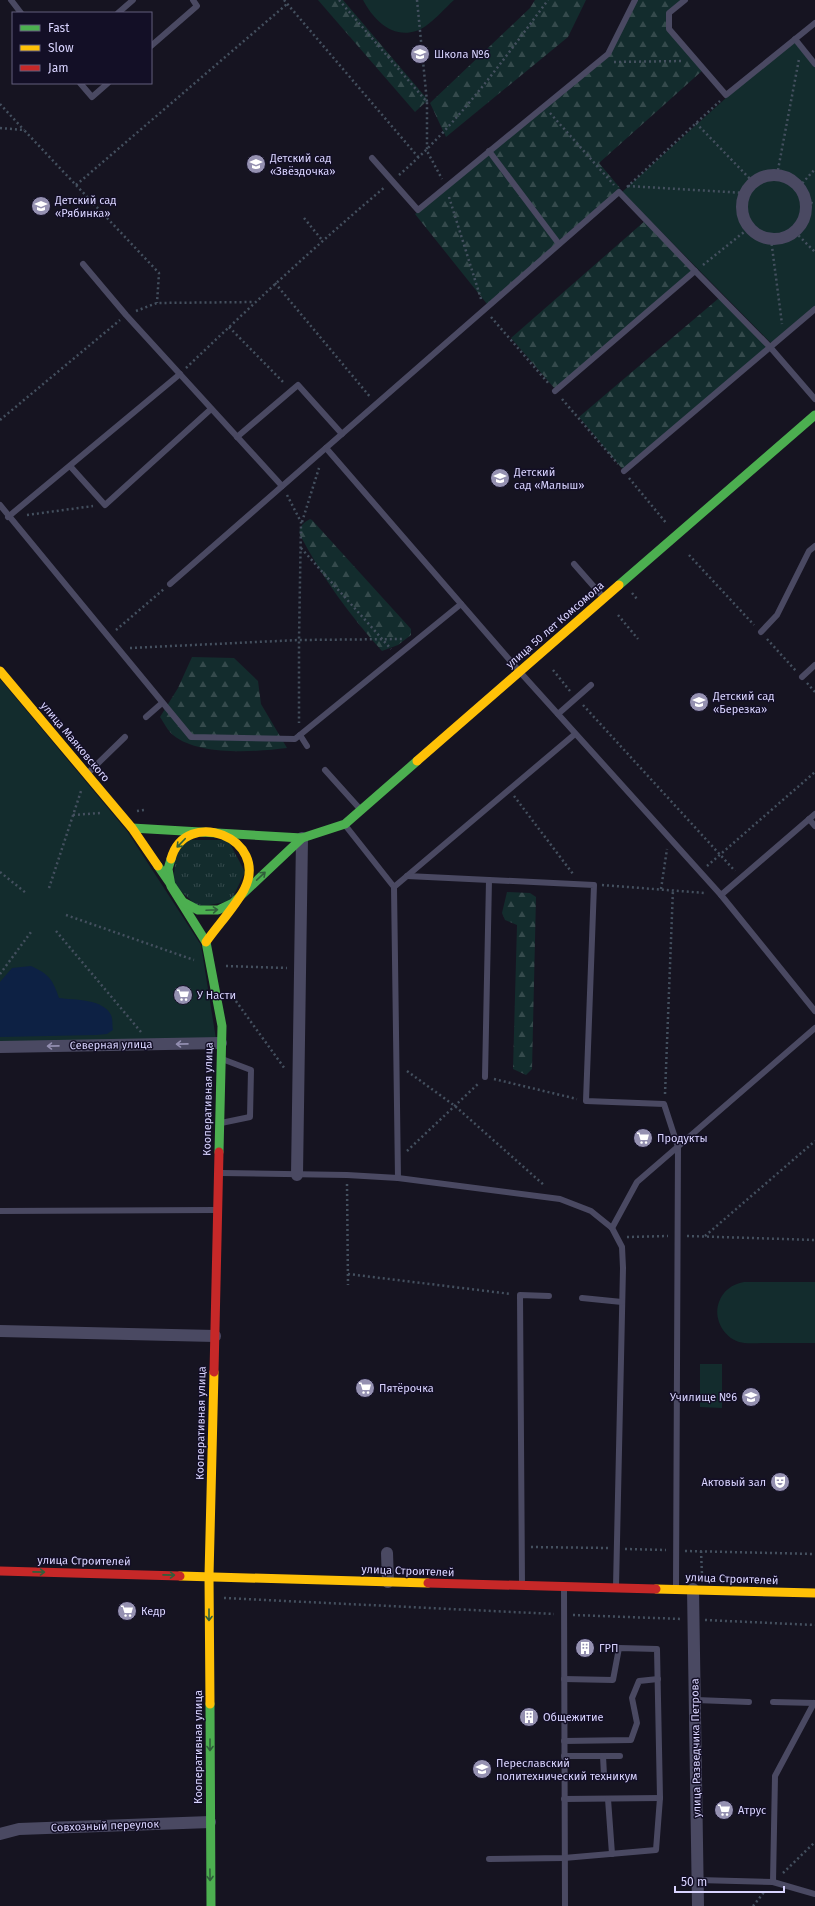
<svg xmlns="http://www.w3.org/2000/svg" width="815" height="1906" font-family="'Fira Sans',sans-serif">
	<style>
		.grass { fill: url(#grass-tufts) }
		.forest { fill: url(#forest-firs) }
		.park { fill: #132c2d }
		.water { fill: #0d2144 }
		.lines { fill: none; stroke-linecap: round; stroke-linejoin: round }
		.path { stroke: #44505f; stroke-width: 2.5; stroke-dasharray: 2 3; stroke-linecap: butt }
		.lane { stroke: #4a4962; stroke-width: 6 }
		.street { stroke: #4a4962; stroke-width: 12 }
		.fast { stroke: #4caf50; stroke-width: 9 }
		.slow { stroke: #ffc107; stroke-width: 9 }
		.jam { stroke: #c62828; stroke-width: 9 }
		.oneway { stroke: #305f3b }
		.oneway2 { stroke: #928eb0 }
		.labels { text-anchor: middle; dominant-baseline: central; stroke-width: 3; stroke-linejoin: round; paint-order: stroke }
		.poi-label { font-size: 11px; fill: #d9d4ff; stroke: #130f26; text-anchor: start }
		.street-label { font-size: 11px; fill: #d9d4ff; stroke: #130f26 }
	</style>
	<defs>
		<pattern id="grass-tufts" width="24" height="20" patternUnits="userSpaceOnUse"><rect width="24" height="20" fill="#132c2d"/><path d="M3 7l-1-3M5 7V3M7 7l1-3M15 17l-1-3M17 17v-4M19 17l1-3" fill="none" stroke="#354a4c"/></pattern>
		<pattern id="forest-firs" width="22" height="20" patternUnits="userSpaceOnUse"><rect width="22" height="20" fill="#132c2d"/><path d="M5 1l3.5 6h-7zM16 11l3.5 6h-7z" fill="#354a4c"/></pattern>
	</defs>
	<rect width="100%" height="100%" fill="#161421"/>
	<path class="grass" d="M 188,840 L 228,840 L 245,872 L 231,901 L 198,907 L 173,884 L 176,852 Z"/>
	<g class="forest">
		<path d="M 318,0 L 343,0 L 428,100 L 415,112 Z"/>
		<path d="M 535,0 L 586,0 L 568,37 L 446,137 L 430,103 L 530,8 Z"/>
		<path d="M 637,0 L 682,0 L 667,13 L 668,30 L 703,70 L 599,163 L 620,188 L 487,304 L 415,214 L 609,55 Z"/>
		<path d="M 646,220 L 695,271 L 555,389 L 511,338 Z"/>
		<path d="M 719,298 L 767,347 L 624,471 L 579,417 Z"/>
		<path d="M 310,519 L 312,520 L 411,629 L 411,635 L 398,645 L 382,651 C 350,616 322,577 300,535 C 298,527 303,523 310,519 Z"/>
		<path d="M 192,657 L 234,658 L 258,681 L 261,704 L 287,748 C 255,752 198,756 173,735 C 168,731 164,723 160,717 L 178,688 Z"/>
		<path d="M 507,892 L 530,893 L 536,897 L 532,1069 L 526,1075 L 513,1069 L 517,925 L 505,920 L 502,913 Z"/>
	</g>
	<g class="park">
		<path d="M 363,0 L 454,0 C 444,9 428,28 416,31 C 392,39 373,19 363,0 Z"/>
		<path d="M 795,41 L 815,66 L 815,306 L 771,343 L 622,192 L 727,97 Z"/>
		<path d="M 0,679 L 127,831 L 201,945 L 216,1039 L 0,1042 Z"/>
		<path d="M 744,1282 L 815,1282 L 815,1343 C 798,1343 780,1343 763,1343 C 755,1343 746,1344 739,1342 C 723,1337 713,1318 719,1302 C 723,1291 732,1284 744,1282 Z"/>
		<path d="M 700,1364 L 722,1364 L 722,1408 L 700,1407 Z"/>
	</g>
	<path class="water" d="M 31,966 C 49,974 53,980 59,998 C 74,1000 104,999 111,1015 C 113,1019 112,1026 113,1030 L 107,1034 L 96,1035 L 0,1037 L 0,982 L 12,968 Z"/>
	<g class="lines">
		<g class="path">
			<path d="M 284,0 L 419,158"/>
			<path d="M 339,0 L 427,102 L 427,151 L 442,179"/>
			<path d="M 417,0 L 427,102"/>
			<path d="M 614,62 L 683,61"/>
			<path d="M 0,104 L 24,130"/>
			<path d="M 550,113 L 614,185"/>
			<path d="M 696,123 L 753,182"/>
			<path d="M 0,128 L 24,130 L 159,273 L 157,303"/>
			<path d="M 399,175 C 457,125 502,62 548,0"/>
			<path d="M 777,175 L 799,59"/>
			<path d="M 76,185 L 287,4"/>
			<path d="M 628,186 L 745,193"/>
			<path d="M 627,187 L 720,101"/>
			<path d="M 799,187 L 815,169"/>
			<path d="M 449,197 L 481,299"/>
			<path d="M 806,201 L 815,204"/>
			<path d="M 304,218 L 322,240"/>
			<path d="M 795,232 L 815,252"/>
			<path d="M 771,239 L 782,324"/>
			<path d="M 703,265 L 749,228"/>
			<path d="M 275,283 L 371,398"/>
			<path d="M 136,311 L 157,303 L 254,302"/>
			<path d="M 491,317 L 549,384"/>
			<path d="M 229,327 L 285,384"/>
			<path d="M 186,368 C 251,306 316,245 385,187"/>
			<path d="M 562,399 L 618,464"/>
			<path d="M 0,420 L 120,320"/>
			<path d="M 629,478 L 667,524"/>
			<path d="M 287,495 L 301,522 L 299,640 L 299,723"/>
			<path d="M 27,515 L 93,506"/>
			<path d="M 302,522 L 319,468"/>
			<path d="M 301,548 L 391,649"/>
			<path d="M 689,555 L 754,625"/>
			<path d="M 632,593 L 637,599"/>
			<path d="M 618,615 L 638,639"/>
			<path d="M 116,630 L 164,589"/>
			<path d="M 767,639 L 796,671"/>
			<path d="M 130,648 L 299,640 L 403,639"/>
			<path d="M 553,670 L 570,691"/>
			<path d="M 807,683 L 815,692"/>
			<path d="M 583,705 L 735,871"/>
			<path d="M 514,796 L 573,874"/>
			<path d="M 137,811 L 144,810"/>
			<path d="M 73,815 L 100,813"/>
			<path d="M 707,866 L 815,772"/>
			<path d="M 0,872 L 26,893"/>
			<path d="M 602,885 L 705,893"/>
			<path d="M 49,888 L 81,791"/>
			<path d="M 661,889 L 667,849"/>
			<path d="M 66,915 L 194,960"/>
			<path d="M 56,931 L 141,1032"/>
			<path d="M 226,966 L 287,968"/>
			<path d="M 0,974 L 31,932"/>
			<path d="M 233,997 L 285,1069"/>
			<path d="M 407,1071 L 455,1106 L 545,1186"/>
			<path d="M 494,1079 L 577,1099"/>
			<path d="M 665,1094 L 673,889"/>
			<path d="M 407,1151 L 479,1083"/>
			<path d="M 347,1184 L 348,1285"/>
			<path d="M 687,1236 L 815,1240"/>
			<path d="M 705,1236 L 815,1141"/>
			<path d="M 627,1237 L 668,1236"/>
			<path d="M 348,1274 L 511,1294"/>
			<path d="M 531,1547 L 608,1548"/>
			<path d="M 625,1549 L 666,1550"/>
			<path d="M 685,1551 L 815,1554"/>
			<path d="M 701,1551 L 702,1575"/>
			<path d="M 224,1598 L 554,1614"/>
			<path d="M 573,1615 L 682,1619"/>
			<path d="M 705,1620 L 815,1625"/>
			<path d="M 783,1873 L 815,1842"/>
			<path d="M 753,1906 L 765,1891"/>
		</g>
		<g class="lane">
			<path d="M 11,0 L 21,13"/>
			<path d="M 685,0 L 669,13 L 669,29 L 726,95 L 815,23"/>
			<path d="M 118,13 L 133,0"/>
			<path d="M 795,39 L 815,64"/>
			<path d="M 151,46 L 197,6 L 193,0"/>
			<path d="M 80,83 L 92,97 L 108,83"/>
			<path d="M 489,151 L 559,244"/>
			<path d="M 372,158 L 418,210 L 608,54 L 635,0"/>
			<path d="M 83,264 L 126,315 L 282,486"/>
			<path d="M 555,391 L 695,271"/>
			<path d="M 237,437 L 298,385 L 342,434"/>
			<path d="M 326,448 L 520,672 L 721,895 L 815,1011"/>
			<path d="M 70,466 L 105,505 L 211,409"/>
			<path d="M 624,471 L 815,309"/>
			<path d="M 0,505 L 191,737 L 295,739 L 461,604"/>
			<path d="M 8,517 L 180,374"/>
			<path d="M 574,564 L 603,597"/>
			<path d="M 170,584 L 619,192 L 695,271 L 770,347 L 815,399"/>
			<path d="M 761,632 L 777,615 L 809,551 L 815,546"/>
			<path d="M 802,677 L 815,665"/>
			<path d="M 558,714 L 591,685"/>
			<path d="M 146,717 L 162,703"/>
			<path d="M 300,735 L 307,746"/>
			<path d="M 325,770 L 360,809"/>
			<path d="M 88,773 L 125,737"/>
			<path d="M 809,819 L 815,826"/>
			<path d="M 345,825 L 394,887 L 575,734"/>
			<path d="M 407,876 L 594,885 L 586,1101 L 664,1104 L 678,1147 L 676,1587"/>
			<path d="M 394,887 L 398,1178"/>
			<path d="M 721,895 L 815,814"/>
			<path d="M 485,1077 L 489,880"/>
			<path d="M 221,1123 L 250,1117 L 251,1070 L 222,1059"/>
			<path d="M 221,1173 L 347,1175 L 398,1178 L 560,1199 L 591,1211 L 612,1228 L 622,1247 L 623,1268 L 616,1587"/>
			<path d="M 0,1211 L 216,1210"/>
			<path d="M 612,1228 L 637,1182 L 815,1028"/>
			<path d="M 582,1298 L 622,1302"/>
			<path d="M 522,1584 L 520,1295 L 549,1296"/>
			<path d="M 564,1588 L 565,1906"/>
			<path d="M 696,1700 L 749,1702"/>
			<path d="M 773,1702 L 815,1703"/>
			<path d="M 564,1741 L 631,1740 L 637,1723 L 632,1698 L 639,1681 L 658,1679"/>
			<path d="M 564,1756 L 620,1756"/>
			<path d="M 603,1756 L 604,1775"/>
			<path d="M 564,1799 L 660,1798"/>
			<path d="M 608,1799 L 612,1854"/>
			<path d="M 489,1859 L 564,1858 L 656,1850 L 660,1798 L 657,1649 L 619,1648 L 613,1680 L 564,1679"/>
			<path d="M 698,1880 L 773,1882 L 815,1894"/>
			<path d="M 773,1882 L 775,1776 L 814,1703"/>
		</g>
		<g class="street">
			<circle cx="774" cy="207" r="32"/>
			<path d="M 0,1047 L 221,1043"/>
			<path d="M 297,1175 L 302,838"/>
			<path d="M 0,1331 L 215,1336"/>
			<path d="M 387,1553 L 388,1582"/>
			<path d="M 693,1589 L 698,1906"/>
			<path d="M 0,1834 L 19,1829 L 210,1822"/>
		</g>
		<g class="fast">
			<path d="M 619,585 L 815,415"/>
			<path d="M 132,828 L 302,838 L 345,824 L 417,761"/>
			<path d="M 171,859 L 168,869 L 171,886 L 206,942 L 222,1026 L 219,1152"/>
			<path d="M 158,866 L 183,902 L 198,910 L 218,910 L 233,903 L 302,838"/>
			<path d="M 210,1704 L 211,1906"/>
		</g>
		<g class="slow">
			<path d="M 0,671 L 132,828 L 158,866"/>
			<path d="M 417,761 L 619,585"/>
			<path d="M 171,859 C 185,806 271,838 244,890 C 234,908 218,925 206,942"/>
			<path d="M 180,1576 L 428,1583"/>
			<path d="M 656,1589 L 815,1593"/>
			<path d="M 210,1704 L 209,1576 L 214,1372"/>
		</g>
		<g class="jam">
			<path d="M 214,1372 L 219,1152"/>
			<path d="M 0,1571 L 180,1576"/>
			<path d="M 428,1583 L 656,1589"/>
		</g>
	</g>
	<defs><path id="oneway-shaft" d="M-6 0H5M1.5-3L5.5 0L1.5 3" fill="none" stroke-width="1.6" stroke-linecap="round" stroke-linejoin="round"/></defs>
	<g class="oneway">
		<use href="#oneway-shaft" transform="translate(181 843) rotate(134)"/>
		<use href="#oneway-shaft" transform="translate(261 876) rotate(-43)"/>
		<use href="#oneway-shaft" transform="translate(212 910) rotate(-3)"/>
		<use href="#oneway-shaft" transform="translate(39 1572) rotate(1)"/>
		<use href="#oneway-shaft" transform="translate(169 1575) rotate(1)"/>
		<use href="#oneway-shaft" transform="translate(209 1615) rotate(90)"/>
		<use href="#oneway-shaft" transform="translate(210 1745) rotate(90)"/>
		<use href="#oneway-shaft" transform="translate(210 1875) rotate(89)"/>
	</g>
	<g class="oneway2">
		<use href="#oneway-shaft" transform="translate(182 1044) rotate(179)"/>
		<use href="#oneway-shaft" transform="translate(53 1046) rotate(179)"/>
	</g>
	<defs>
		<g id="school-disc" transform="scale(1)"><circle r="9.5" fill="#9591b1" stroke="#130f26"/><path d="M0-5L7-2L0 1L-7-2ZM-4 1L0 2.5L4 1V4Q0 6-4 4Z" fill="#fff"/></g>
		<g id="supermarket-disc" transform="scale(1)"><circle r="9.5" fill="#9591b1" stroke="#130f26"/><path d="M-6-5.5h2.5l.6 2H6L4.5 2H-2.5L-4.4-4H-6ZM-1.5 3.2a1.3 1.3 0 1 0 .1 0ZM3 3.2a1.3 1.3 0 1 0 .1 0Z" fill="#fff"/></g>
		<g id="university-disc" transform="scale(1)"><circle r="9.5" fill="#9591b1" stroke="#130f26"/><path d="M0-5L7-2L0 1L-7-2ZM-4 1L0 2.5L4 1V4Q0 6-4 4Z" fill="#fff"/></g>
		<g id="theatre-disc" transform="scale(1)"><circle r="9.5" fill="#9591b1" stroke="#130f26"/><path d="M-5-5.5Q0-4 5-5.5V0Q5 5 0 6Q-5 5-5 0ZM-3.3-2.5H-1v1.5H-3.3ZM1-2.5H3.3v1.5H1ZM-2.8 1Q0 5.5 2.8 1Z" fill="#fff"/></g>
		<g id="building-disc" transform="scale(1)"><circle r="9.5" fill="#9591b1" stroke="#130f26"/><path d="M-4-6H4V6H1V3H-1V6H-4ZM-2.5-4.3h1.7v1.8h-1.7ZM.8-4.3h1.7v1.8H.8ZM-2.5-1h1.7V.8h-1.7ZM.8-1h1.7V.8H.8Z" fill="#fff"/></g>
	</defs>
	<g fill-rule="evenodd">
		<use href="#school-disc" x="420" y="54"/>
		<use href="#school-disc" x="256" y="164"/>
		<use href="#school-disc" x="41" y="206"/>
		<use href="#school-disc" x="500" y="478"/>
		<use href="#school-disc" x="699" y="702"/>
		<use href="#supermarket-disc" x="183" y="995"/>
		<use href="#supermarket-disc" x="643" y="1138"/>
		<use href="#supermarket-disc" x="365" y="1388"/>
		<use href="#university-disc" x="751" y="1397"/>
		<use href="#theatre-disc" x="780" y="1482"/>
		<use href="#supermarket-disc" x="127" y="1611"/>
		<use href="#building-disc" x="585" y="1648"/>
		<use href="#building-disc" x="529" y="1717"/>
		<use href="#university-disc" x="482" y="1769"/>
		<use href="#supermarket-disc" x="724" y="1810"/>
	</g>
	<g class="labels">
		<g class="poi-label">
			<text x="434" y="54">Школа №6</text>
			<text x="270" y="158">Детский сад<tspan x="270" dy="13">«Звёздочка»</tspan></text>
			<text x="55" y="200">Детский сад<tspan x="55" dy="13">«Рябинка»</tspan></text>
			<text x="514" y="472">Детский<tspan x="514" dy="13">сад «Малыш»</tspan></text>
			<text x="713" y="696">Детский сад<tspan x="713" dy="13">«Березка»</tspan></text>
			<text x="197" y="995">У Насти</text>
			<text x="657" y="1138">Продукты</text>
			<text x="379" y="1388">Пятёрочка</text>
			<text x="737" y="1397" text-anchor="end">Училище №6</text>
			<text x="766" y="1482" text-anchor="end">Актовый зал</text>
			<text x="141" y="1611">Кедр</text>
			<text x="599" y="1648">ГРП</text>
			<text x="543" y="1717">Общежитие</text>
			<text x="496" y="1763">Переславский<tspan x="496" dy="13">политехнический техникум</tspan></text>
			<text x="738" y="1810">Атрус</text>
		</g>
		<g class="street-label">
			<text transform="translate(555 625) rotate(-41)">улица 50 лет Комсомола</text>
			<text transform="translate(75 742) rotate(50)">улица Маяковского</text>
			<text transform="translate(111 1045) rotate(-1)">Северная улица</text>
			<text transform="translate(208 1099) rotate(-89)">Кооперативная улица</text>
			<text transform="translate(201 1423) rotate(-89)">Кооперативная улица</text>
			<text transform="translate(84 1561) rotate(1)">улица Строителей</text>
			<text transform="translate(408 1571) rotate(2)">улица Строителей</text>
			<text transform="translate(732 1579) rotate(2)">улица Строителей</text>
			<text transform="translate(198 1747) rotate(-90)">Кооперативная улица</text>
			<text transform="translate(696 1748) rotate(-91)">улица Разведчика Петрова</text>
			<text transform="translate(105 1826) rotate(-2)">Совхозный переулок</text>
		</g>
	</g>
	<rect x="12" y="12" width="140" height="72" fill="#130f26" stroke="#625e7d"/>
	<rect x="20" y="25" width="20" height="6" fill="#4caf50" stroke="#625e7d"/>
	<text x="48" y="32" font-size="12" fill="#d9d4ff">Fast</text>
	<rect x="20" y="45" width="20" height="6" fill="#ffc107" stroke="#625e7d"/>
	<text x="48" y="52" font-size="12" fill="#d9d4ff">Slow</text>
	<rect x="20" y="65" width="20" height="6" fill="#c62828" stroke="#625e7d"/>
	<text x="48" y="72" font-size="12" fill="#d9d4ff">Jam</text>
	<path d="M675 1886v6h109v-6" fill="none" stroke="#d9d4ff" stroke-width="2"/>
	<text x="681" y="1886" font-size="12" fill="#d9d4ff" stroke="#130f26" stroke-width="3" paint-order="stroke">50 m</text>
</svg>
